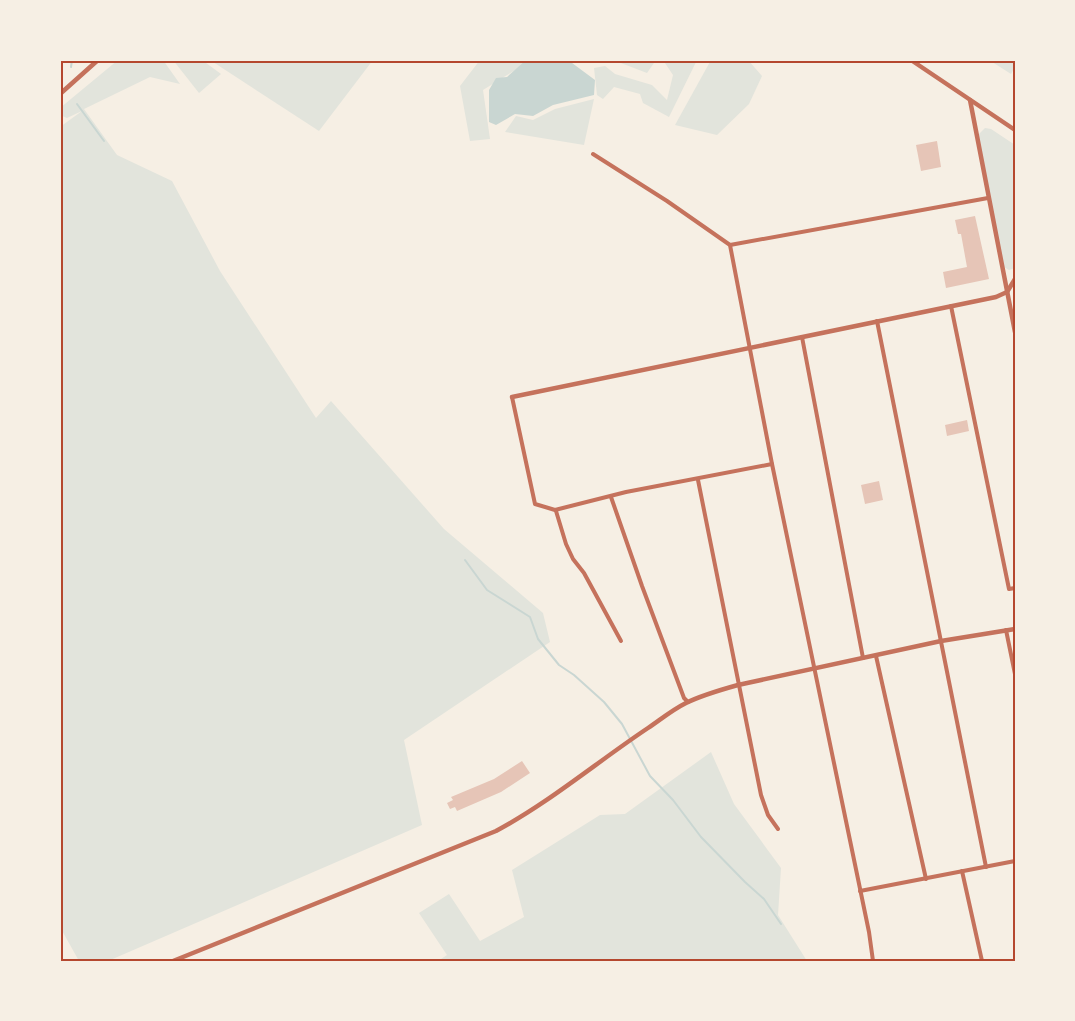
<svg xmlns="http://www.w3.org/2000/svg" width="1075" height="1021" font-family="Arial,sans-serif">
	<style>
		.green { fill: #e2e4dc }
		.water { fill: #c9d6d2 }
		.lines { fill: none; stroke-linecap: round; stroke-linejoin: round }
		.stream { stroke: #c9d6d2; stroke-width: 2 }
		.building { fill: #e6c5b7 }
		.minor { stroke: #c5725c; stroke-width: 4 }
		.tertiary { stroke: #c5725c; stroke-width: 4.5 }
		.neatline { fill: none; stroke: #b5482f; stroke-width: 2 }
	</style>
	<rect width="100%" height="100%" fill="#f6efe4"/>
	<g class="green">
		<path d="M 118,60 L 163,60 L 180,84 L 150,77 L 84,109 L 117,155 L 172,181 L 220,271 L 316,418 L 331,401 L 444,529 L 543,613 L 550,642 L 404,740 L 422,825 L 108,961 L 79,961 L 60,927 L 60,127 L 82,111 L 67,118 L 60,115 L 60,108 Z"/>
		<path d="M 173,60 L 202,60 L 221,74 L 199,93 Z"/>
		<path d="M 210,60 L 373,60 L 319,131 Z"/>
		<path d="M 480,60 L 531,60 L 483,90 L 490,139 L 470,141 L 460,86 Z"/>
		<path d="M 613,60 L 656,60 L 647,73 Z"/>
		<path d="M 663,60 L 697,60 L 669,117 L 643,103 L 640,94 L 614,87 L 603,99 L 597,95 L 594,68 L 605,66 L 615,74 L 652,85 L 667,100 L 673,75 Z"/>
		<path d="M 711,60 L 748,60 L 762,76 L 749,104 L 717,135 L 675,125 Z"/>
		<path d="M 989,60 L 1015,60 L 1015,67 L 1011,74 Z"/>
		<path d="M 594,99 L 584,145 L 505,132 L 516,116 L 533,120 L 555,109 Z"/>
		<path d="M 985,128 L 991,129 L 1015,145 L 1015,268 L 1009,270 L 1004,267 L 978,141 L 979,134 Z"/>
		<path d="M 711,752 L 734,804 L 781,868 L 778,915 L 807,961 L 438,961 L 447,955 L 419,913 L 449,894 L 480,941 L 524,917 L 512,870 L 600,815 L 625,814 Z"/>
	</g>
	<path class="water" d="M 526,60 L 568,60 L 595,80 L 594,95 L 553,105 L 533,116 L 515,114 L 496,125 L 489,122 L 489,90 L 496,78 L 507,77 Z"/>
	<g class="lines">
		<g class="stream">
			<path d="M 71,67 L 72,60"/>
			<path d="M 77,104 L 104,141"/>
			<path d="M 465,560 L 487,590 L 530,617 L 538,639 L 559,665 L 574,675 L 604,702 L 622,724 L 650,776 L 673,800 L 701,837 L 745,882 L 764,899 L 781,924"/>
		</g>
	</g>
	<g class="building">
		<path d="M 937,141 L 941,167 L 921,171 L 916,145 Z"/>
		<path d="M 975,216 L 989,279 L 946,288 L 943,272 L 967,267 L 961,234 L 958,234 L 955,220 Z"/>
		<path d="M 967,420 L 969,431 L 947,436 L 945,425 Z"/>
		<path d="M 879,481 L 883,500 L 865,504 L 861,485 Z"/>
		<path d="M 522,761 L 530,773 L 501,792 L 457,811 L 455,807 L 450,809 L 447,803 L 453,800 L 451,797 L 494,779 Z"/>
	</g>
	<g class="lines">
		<g class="minor">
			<path d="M 593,154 L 667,201 L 730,245 L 772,464 L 869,932 L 873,961"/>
			<path d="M 730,245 L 988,198"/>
			<path d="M 951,306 L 1009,589 L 1015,588"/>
			<path d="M 877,321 L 986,867"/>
			<path d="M 802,337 L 863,658"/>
			<path d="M 512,397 L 535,504 L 555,510 L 626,492 L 772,464"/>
			<path d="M 698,480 L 761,795 L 768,815 L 778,829"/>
			<path d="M 611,497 L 642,586 L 684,698 L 688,702"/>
			<path d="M 556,511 L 566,544 L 573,559 L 584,573 L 621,641"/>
			<path d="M 1006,630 L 1015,674"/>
			<path d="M 876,656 L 926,879"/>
			<path d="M 962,871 L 982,961"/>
			<path d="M 860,891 L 1015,861"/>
		</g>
		<g class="tertiary">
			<path d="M 911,60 L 1015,130"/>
			<path d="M 60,94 L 98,60"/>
			<path d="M 970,100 L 1015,332"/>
			<path d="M 512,397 L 996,297 L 1007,292 L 1015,279"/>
			<path d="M 173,961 L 496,831 C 550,802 597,762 648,728 C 660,720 672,710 686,703 C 702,695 720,690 738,685 L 941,641 L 1015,629"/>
		</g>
	</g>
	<rect width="1075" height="1021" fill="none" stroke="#f6efe4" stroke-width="123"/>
	<rect x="62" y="62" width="952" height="898" class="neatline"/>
</svg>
